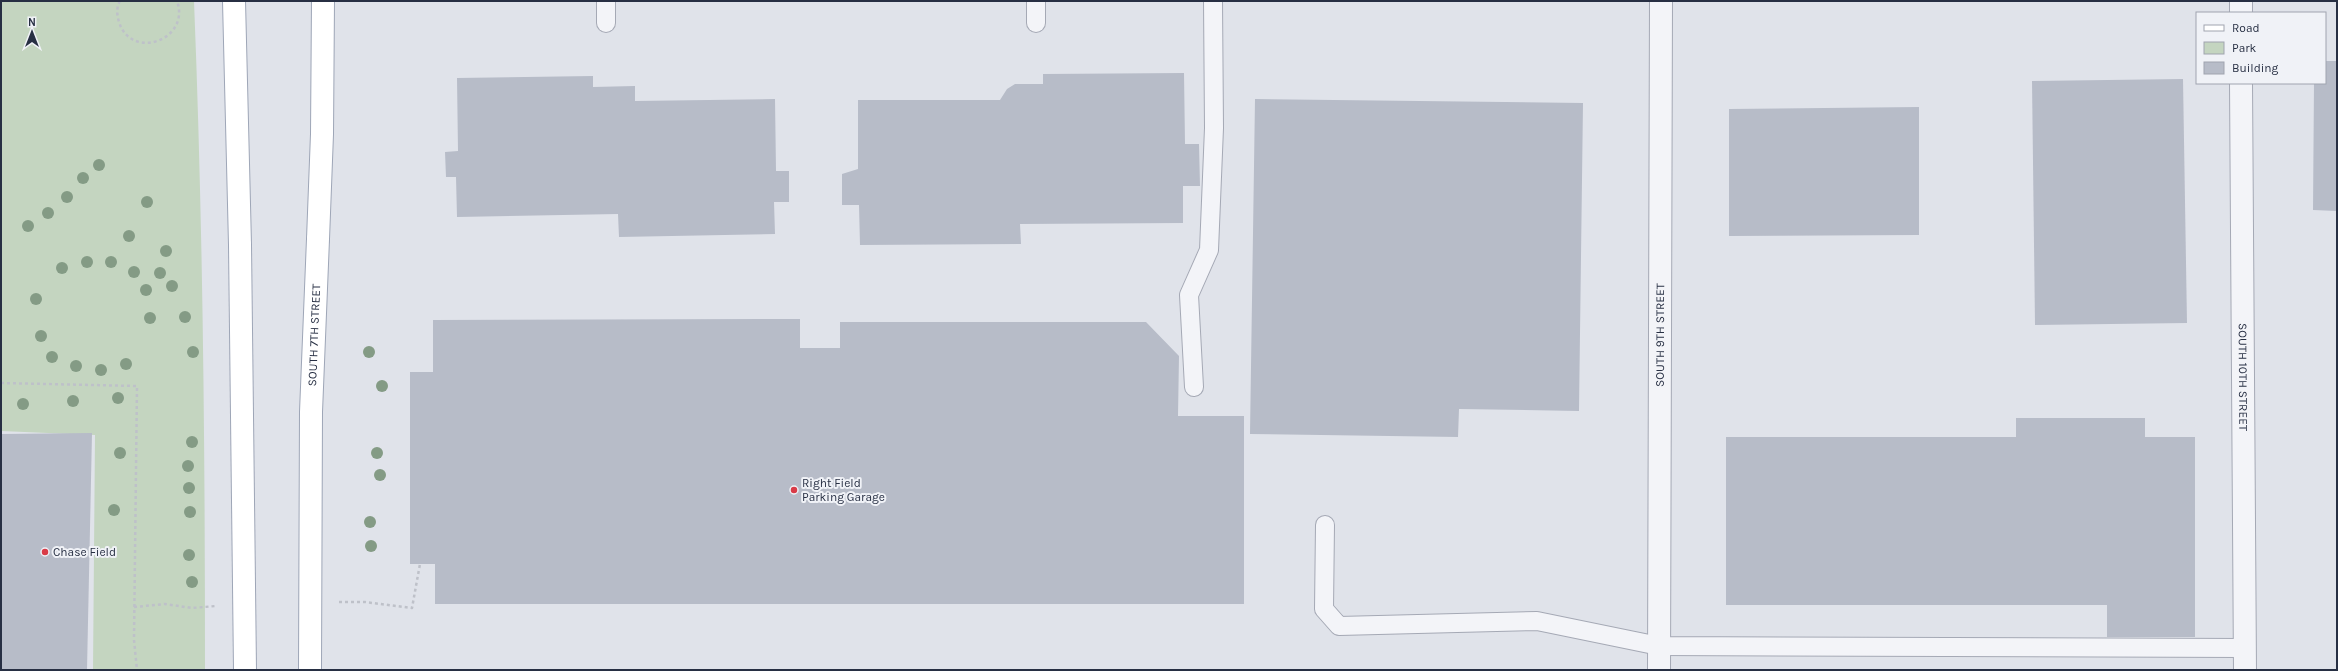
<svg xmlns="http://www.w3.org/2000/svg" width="2338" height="671" font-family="Karla,sans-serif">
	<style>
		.green { fill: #c4d5c0 }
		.building { fill: #b7bcc8 }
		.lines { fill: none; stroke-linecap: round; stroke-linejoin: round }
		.service-casing { stroke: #a5a9b5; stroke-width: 20 }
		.minor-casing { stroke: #a5a9b5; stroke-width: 24 }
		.primary-casing { stroke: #9ea6b7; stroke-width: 24 }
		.path { stroke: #bec1c9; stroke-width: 2.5; stroke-dasharray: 3 3; stroke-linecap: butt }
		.service { stroke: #f3f4f8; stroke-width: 18 }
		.minor { stroke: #f3f4f8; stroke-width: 22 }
		.primary { stroke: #fff; stroke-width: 22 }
		.primary-bridge-casing { stroke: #9ea6b7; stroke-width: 24; stroke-linecap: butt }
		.primary-bridge { stroke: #fff; stroke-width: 22 }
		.tree { fill: #849b85 }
		.poi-dot { fill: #d93b47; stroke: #f0f2f7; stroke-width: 1.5 }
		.labels { text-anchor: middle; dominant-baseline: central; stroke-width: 4; stroke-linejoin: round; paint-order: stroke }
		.street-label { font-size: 12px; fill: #272f43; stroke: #f0f2f7 }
		.poi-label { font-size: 12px; fill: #272f43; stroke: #f0f2f7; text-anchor: start }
	</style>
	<rect width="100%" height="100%" fill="#e0e3ea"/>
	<path class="green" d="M 1,1 L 194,1 C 203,224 205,447 205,670 L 93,670 L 95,435 L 1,431 Z"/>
	<g class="building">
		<path d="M 2325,61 L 2337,61 L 2337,211 L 2313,210 L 2314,83 L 2325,83 Z"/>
		<path d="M 1184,73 L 1185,144 L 1199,144 L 1200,186 L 1183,186 L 1183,223 L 1020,224 L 1021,244 L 860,245 L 859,205 L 842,205 L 842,174 L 858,169 L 858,100 L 1000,100 L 1007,89 L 1015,84 L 1043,84 L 1043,74 Z"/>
		<path d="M 593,76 L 593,87 L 635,86 L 635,101 L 775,99 L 776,171 L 789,171 L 789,202 L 774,202 L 775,234 L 619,237 L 618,214 L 457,217 L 456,177 L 446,177 L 445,152 L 458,151 L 457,78 Z"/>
		<path d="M 2183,79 L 2187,323 L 2035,325 L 2032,81 Z"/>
		<path d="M 1255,99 L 1583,103 L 1579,411 L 1459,409 L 1458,437 L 1250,434 Z"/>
		<path d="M 1919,107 L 1919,235 L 1729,236 L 1729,109 Z"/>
		<path d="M 800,319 L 800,348 L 840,348 L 840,322 L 1146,322 L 1179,356 L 1178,416 L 1244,416 L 1244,604 L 435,604 L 435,564 L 410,564 L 410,372 L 433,372 L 433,320 Z"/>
		<path d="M 2016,418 L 2145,418 L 2145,437 L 2195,437 L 2195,637 L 2107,637 L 2107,605 L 1726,605 L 1726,437 L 2016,437 Z"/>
		<path d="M 92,433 L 87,670 L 1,670 L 1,434 Z"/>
	</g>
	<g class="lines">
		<g class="service-casing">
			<g id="service">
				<path d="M 1036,1 L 1036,23"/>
				<path d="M 606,23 L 606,1"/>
				<path d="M 1194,387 L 1189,295 L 1209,250 L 1214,128 L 1213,1"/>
				<path d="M 1325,525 L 1324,609 L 1339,626 L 1537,621 L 1659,646 L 2244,648"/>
			</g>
		</g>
		<g class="minor-casing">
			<g id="minor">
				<path d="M 2241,1 L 2241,13"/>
				<path id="s1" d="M 2241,83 L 2245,670"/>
				<path id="s2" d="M 1659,670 L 1661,1"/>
			</g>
		</g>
		<g class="primary-casing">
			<g id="primary">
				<path d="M 234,1 L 240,245"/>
				<path d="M 318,239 L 322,134 L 323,1"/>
			</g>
		</g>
		<g class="path">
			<path d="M 120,1 C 116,8 117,15 119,22 C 131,61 191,40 177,1"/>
			<path d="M 1,383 L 137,386 L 134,640 L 137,670"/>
			<path d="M 339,602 L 365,602 L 412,608 L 420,564"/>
			<path d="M 134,607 L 165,604 L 192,608 L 216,606"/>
		</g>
		<use href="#service" class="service"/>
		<use href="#minor" class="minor"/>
		<use href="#primary" class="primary"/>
		<g class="primary-bridge-casing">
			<g id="primary-bridge">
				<path d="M 240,245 L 245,670"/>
				<path id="s3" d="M 310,670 L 311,412 L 318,239"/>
			</g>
		</g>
		<use href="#primary-bridge" class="primary-bridge"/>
	</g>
	<g class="tree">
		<circle cx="99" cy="165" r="6"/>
		<circle cx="83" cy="178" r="6"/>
		<circle cx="67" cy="197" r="6"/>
		<circle cx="147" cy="202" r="6"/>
		<circle cx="48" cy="213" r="6"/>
		<circle cx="28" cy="226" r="6"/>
		<circle cx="129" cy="236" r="6"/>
		<circle cx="166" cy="251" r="6"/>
		<circle cx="87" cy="262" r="6"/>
		<circle cx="111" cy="262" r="6"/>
		<circle cx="62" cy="268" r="6"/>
		<circle cx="134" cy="272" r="6"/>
		<circle cx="160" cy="273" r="6"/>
		<circle cx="172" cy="286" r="6"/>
		<circle cx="146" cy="290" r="6"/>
		<circle cx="36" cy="299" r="6"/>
		<circle cx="185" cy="317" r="6"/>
		<circle cx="150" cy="318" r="6"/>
		<circle cx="41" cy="336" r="6"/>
		<circle cx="193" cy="352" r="6"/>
		<circle cx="369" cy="352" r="6"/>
		<circle cx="52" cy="357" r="6"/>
		<circle cx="126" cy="364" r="6"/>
		<circle cx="76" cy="366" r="6"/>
		<circle cx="101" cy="370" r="6"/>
		<circle cx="382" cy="386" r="6"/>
		<circle cx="118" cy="398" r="6"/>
		<circle cx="73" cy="401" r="6"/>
		<circle cx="23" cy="404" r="6"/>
		<circle cx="192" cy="442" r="6"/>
		<circle cx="120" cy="453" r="6"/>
		<circle cx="377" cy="453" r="6"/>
		<circle cx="188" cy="466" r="6"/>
		<circle cx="380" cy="475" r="6"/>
		<circle cx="189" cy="488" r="6"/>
		<circle cx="114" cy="510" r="6"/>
		<circle cx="190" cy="512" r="6"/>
		<circle cx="370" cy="522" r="6"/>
		<circle cx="371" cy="546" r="6"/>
		<circle cx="189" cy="555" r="6"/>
		<circle cx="192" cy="582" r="6"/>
	</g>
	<g class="poi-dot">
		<circle cx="794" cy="490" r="4"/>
		<circle cx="45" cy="552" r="4"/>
	</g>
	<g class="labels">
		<g class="street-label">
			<text stroke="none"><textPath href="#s3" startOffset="335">SOUTH 7TH STREET</textPath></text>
			<text stroke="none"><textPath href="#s2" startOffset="335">SOUTH 9TH STREET</textPath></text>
			<text stroke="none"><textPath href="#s1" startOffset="294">SOUTH 10TH STREET</textPath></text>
		</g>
		<g class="poi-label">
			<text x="802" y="483">Right Field<tspan x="802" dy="14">Parking Garage</tspan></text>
			<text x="53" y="552">Chase Field</text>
		</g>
	</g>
	<rect width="2338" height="671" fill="none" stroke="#272f43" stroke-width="4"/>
	<rect x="2196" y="12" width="130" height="72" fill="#f0f2f7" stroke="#a0a4af"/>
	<rect x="2204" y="25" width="20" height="6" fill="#ffffff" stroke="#a0a4af"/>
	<text x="2232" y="32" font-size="12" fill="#272f43">Road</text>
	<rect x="2204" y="42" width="20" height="12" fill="#c4d5c0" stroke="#a0a4af"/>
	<text x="2232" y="52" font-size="12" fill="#272f43">Park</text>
	<rect x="2204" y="62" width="20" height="12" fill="#b7bcc8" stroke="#a0a4af"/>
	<text x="2232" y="72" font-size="12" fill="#272f43">Building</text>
	<g transform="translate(32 32)" stroke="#f0f2f7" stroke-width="3" paint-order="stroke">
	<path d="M0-3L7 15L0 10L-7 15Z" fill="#272f43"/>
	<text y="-6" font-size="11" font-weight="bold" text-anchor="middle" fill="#272f43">N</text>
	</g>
</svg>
